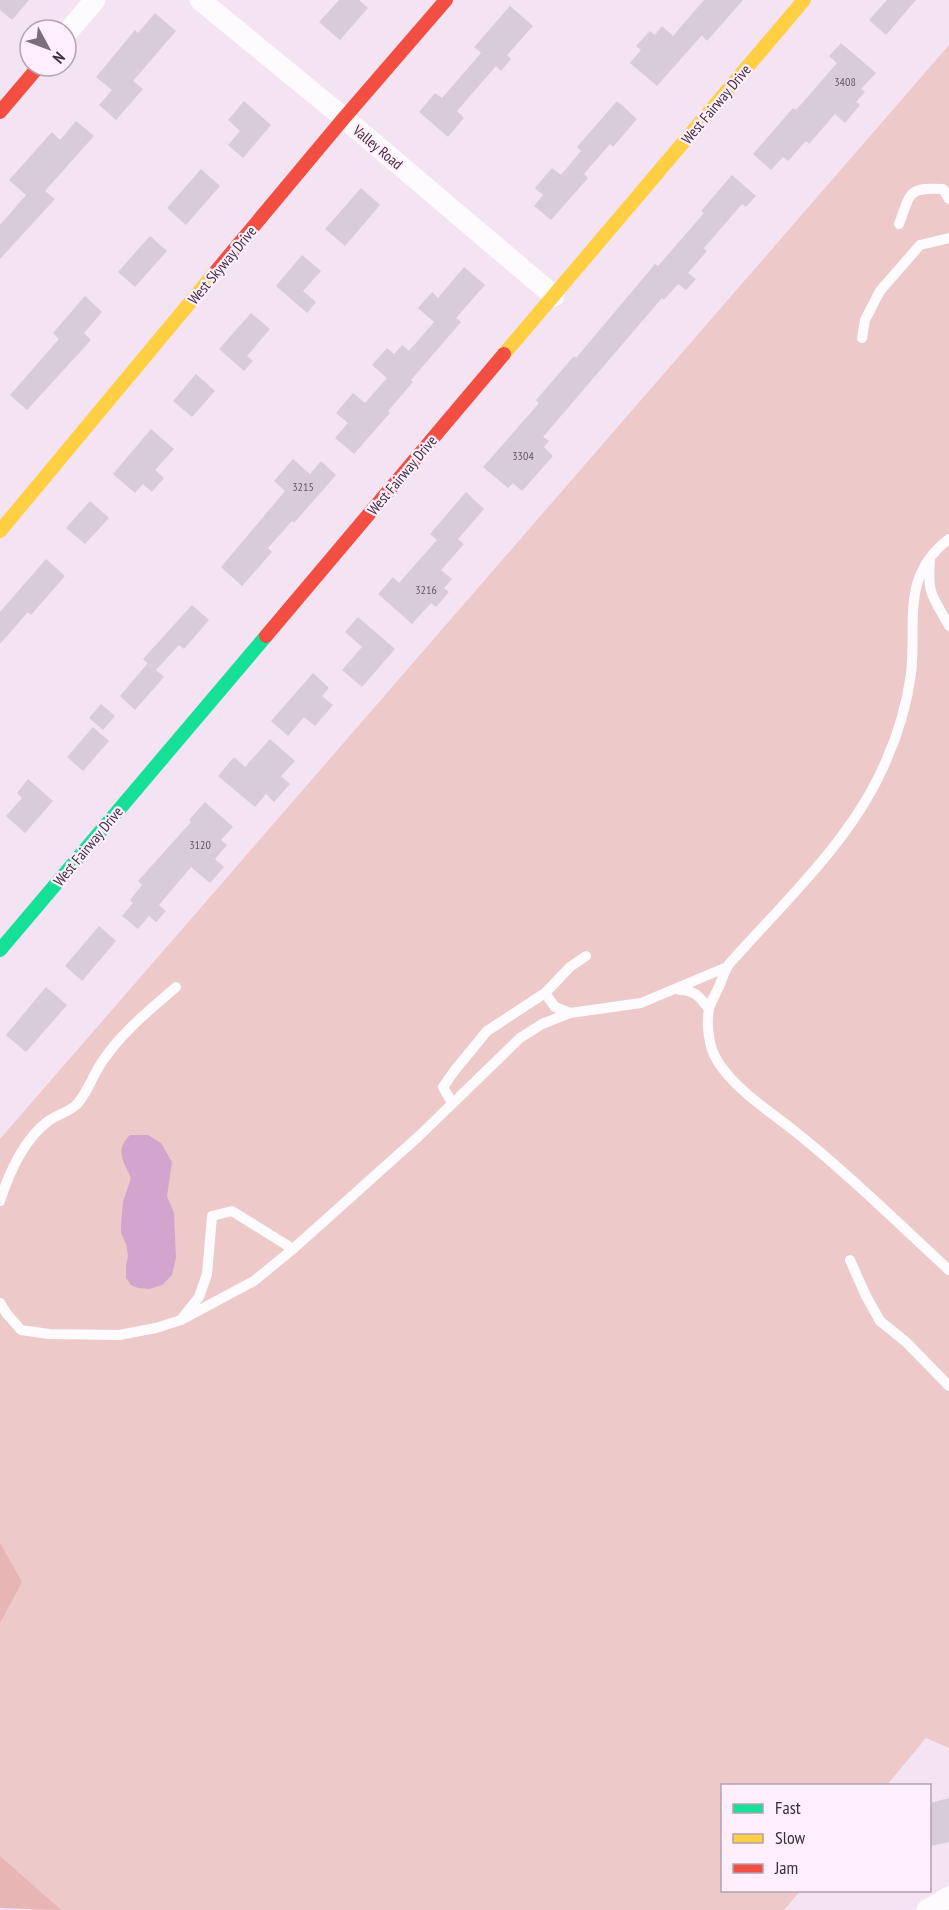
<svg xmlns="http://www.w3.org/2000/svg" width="949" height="1910" font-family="'PT Sans Narrow',sans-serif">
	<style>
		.green { fill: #edc9ca }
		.forest { fill: #e7b5b4 }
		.water { fill: #d3a5ce }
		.building { fill: #d8ccdb }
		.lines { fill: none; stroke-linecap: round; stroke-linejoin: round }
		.lane { stroke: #fdfbfd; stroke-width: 10 }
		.street { stroke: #fdfbfd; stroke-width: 21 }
		.fast { stroke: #16e098; stroke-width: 14 }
		.slow { stroke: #ffcf43; stroke-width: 14 }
		.jam { stroke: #f24e42; stroke-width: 14 }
		.labels { text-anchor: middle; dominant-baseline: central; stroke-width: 4.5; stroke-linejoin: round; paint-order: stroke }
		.number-label { font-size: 12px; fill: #675866 }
		.street-label { font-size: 15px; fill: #3e2e3c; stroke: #ffeefc }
	</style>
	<rect width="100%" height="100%" fill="#f4e3f2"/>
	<path class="green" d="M 949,45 L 949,1748 L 926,1738 L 887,1785 L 722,1786 L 722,1890 L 800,1891 L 784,1910 L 32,1910 L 0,1880 L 0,1139 Z"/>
	<g class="forest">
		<path d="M 0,1543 L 22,1582 L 0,1623 Z"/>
		<path d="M 0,1856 L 61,1910 L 0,1908 Z"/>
	</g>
	<path class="water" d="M 130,1135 L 148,1135 L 161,1143 L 172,1162 L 167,1196 L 174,1213 L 176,1258 L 172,1275 L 162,1285 L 149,1289 L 138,1288 L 131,1285 L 126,1278 L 126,1266 L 128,1256 L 126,1244 L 121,1233 L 121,1224 L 123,1202 L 131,1178 C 124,1161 114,1151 130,1135 Z"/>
	<g class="building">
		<path d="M 0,0 L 29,0 L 12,20 L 0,10 Z"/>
		<path d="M 339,0 L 359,0 L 368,8 L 340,40 L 319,22 Z"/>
		<path d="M 704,0 L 743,0 L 707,41 L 702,35 L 657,86 L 630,63 L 641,50 L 636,46 L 650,31 L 655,35 L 662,26 L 673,36 Z"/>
		<path d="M 887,0 L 916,0 L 886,35 L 869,20 Z"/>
		<path d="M 510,6 L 533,26 L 507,55 L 511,59 L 501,71 L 496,66 L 457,111 L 464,118 L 448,137 L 419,112 L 435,93 L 442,98 L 481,53 L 474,47 Z"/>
		<path d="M 155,13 L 176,31 L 133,81 L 143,89 L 116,120 L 99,105 L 112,90 L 96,77 L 135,30 L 138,33 Z"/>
		<path d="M 841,43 L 876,73 L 861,89 L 865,92 L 856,102 L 860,105 L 845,123 L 835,114 L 809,144 L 806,141 L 788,161 L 783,157 L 771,170 L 753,154 L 793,108 L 796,110 L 837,63 L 829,56 Z"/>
		<path d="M 244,101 L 271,125 L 243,158 L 228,145 L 240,131 L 228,120 Z"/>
		<path d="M 617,101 L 637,119 L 613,147 L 610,144 L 584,174 L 588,178 L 551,220 L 534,206 L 543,195 L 535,188 L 552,168 L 561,175 L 581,151 L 577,147 Z"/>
		<path d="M 76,121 L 94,136 L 45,191 L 55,199 L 0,259 L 0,225 L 26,195 L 9,180 L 52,132 L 60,140 Z"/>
		<path d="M 201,169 L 220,186 L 186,225 L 167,208 Z"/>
		<path d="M 732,175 L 756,196 L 746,207 L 742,204 L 704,248 L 707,251 L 688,273 L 696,279 L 686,290 L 678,284 L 664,300 L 662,298 L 543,437 L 549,441 L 544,447 L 553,456 L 522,491 L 513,483 L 508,488 L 483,467 L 539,403 L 536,400 L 574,356 L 576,358 L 655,264 L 658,266 L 704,213 L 701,211 Z"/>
		<path d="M 361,188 L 380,205 L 345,246 L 325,229 Z"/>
		<path d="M 150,236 L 167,251 L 135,287 L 118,272 Z"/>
		<path d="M 302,255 L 321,271 L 303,291 L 316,302 L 307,313 L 276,286 Z"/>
		<path d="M 464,267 L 485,285 L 456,318 L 461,322 L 411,380 L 413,382 L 388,411 L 390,413 L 354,454 L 335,438 L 348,423 L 336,413 L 353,393 L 365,403 L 387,378 L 372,365 L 387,348 L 394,354 L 402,345 L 409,351 L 434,322 L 418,308 L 432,292 L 438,298 Z"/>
		<path d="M 85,296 L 102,312 L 84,333 L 91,340 L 27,410 L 10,395 L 59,339 L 53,333 Z"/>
		<path d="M 251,313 L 270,329 L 247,356 L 253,361 L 244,371 L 219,349 Z"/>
		<path d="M 196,374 L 215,391 L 192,417 L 173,401 Z"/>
		<path d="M 151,429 L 174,449 L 155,470 L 164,478 L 152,492 L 143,484 L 135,493 L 113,474 Z"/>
		<path d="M 293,459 L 310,474 L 321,461 L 336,475 L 294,523 L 292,521 L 268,548 L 272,552 L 242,586 L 221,567 L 285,491 L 274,481 Z"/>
		<path d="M 466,492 L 484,509 L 458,539 L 464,544 L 441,570 L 452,579 L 444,588 L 449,592 L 436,607 L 431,603 L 412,624 L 378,594 L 393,577 L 399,583 L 437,540 L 430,534 Z"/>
		<path d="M 90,501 L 109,518 L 85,544 L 66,528 Z"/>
		<path d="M 46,559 L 65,576 L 31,615 L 28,612 L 0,644 L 0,612 Z"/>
		<path d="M 192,605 L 209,620 L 184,649 L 179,645 L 156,670 L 164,677 L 135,710 L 120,696 L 148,663 L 153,668 L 143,659 Z"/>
		<path d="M 358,617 L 395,649 L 362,687 L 342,670 L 362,647 L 345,632 Z"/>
		<path d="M 313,673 L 329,688 L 322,696 L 333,705 L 315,726 L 304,717 L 288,736 L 271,721 Z"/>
		<path d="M 101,704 L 115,716 L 103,730 L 89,718 Z"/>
		<path d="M 93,727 L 109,741 L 83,771 L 67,757 Z"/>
		<path d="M 270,739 L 295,761 L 281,776 L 290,784 L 274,802 L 266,794 L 255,807 L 218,776 L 234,757 L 245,767 Z"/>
		<path d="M 28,779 L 53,801 L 25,833 L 6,816 L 22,798 L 17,793 Z"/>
		<path d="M 205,802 L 233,827 L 221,840 L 227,845 L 215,859 L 224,867 L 210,883 L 191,867 L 159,905 L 166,911 L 156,922 L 149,916 L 138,929 L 122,916 L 133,903 L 130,900 L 142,885 L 138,881 L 191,822 L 189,820 Z"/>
		<path d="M 99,926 L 116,941 L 82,981 L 65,966 Z"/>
		<path d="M 46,987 L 67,1005 L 26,1052 L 6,1035 Z"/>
		<path d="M 949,1798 L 949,1842 L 930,1846 L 930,1803 Z"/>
	</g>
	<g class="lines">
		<g class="lane">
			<path d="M 899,224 C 911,193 907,187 943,189 L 949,199"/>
			<path d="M 862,338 L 865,320 L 880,291 L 920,245 L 949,238"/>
			<path d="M 949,539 C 900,576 917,623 911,674 C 907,703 898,734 886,761 C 853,839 785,901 730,963 C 725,969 723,977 720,984 C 717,992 711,1001 709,1009 C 706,1026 709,1048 718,1062 C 739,1094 775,1114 803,1138 C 854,1179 901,1226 949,1270"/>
			<path d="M 930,560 C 927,596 933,596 949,626"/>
			<path d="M 679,990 C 695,990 700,997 709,1009"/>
			<path d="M 545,993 L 555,1007 L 570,1013"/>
			<path d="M 452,1103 L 443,1087 L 455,1070 L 487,1031 L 545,993 L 570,967 L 586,956"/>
			<path d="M 0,1201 C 9,1173 24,1140 47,1122 C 57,1114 69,1113 78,1103 C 89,1090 94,1072 104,1059 C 122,1032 152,1008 176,987"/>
			<path d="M 850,1260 L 866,1296 L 880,1321 L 906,1342 L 949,1386"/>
			<path d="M 0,1303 L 7,1314 L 21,1330 L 49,1334 L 119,1335 L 156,1328 L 181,1320 L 254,1281 L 293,1249 L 419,1136 L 520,1038 L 542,1024 L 570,1013 L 641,1003 L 727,967"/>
			<path d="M 183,1317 L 199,1297 L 207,1274 L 212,1216 L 232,1211 L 293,1249"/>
		</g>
		<g class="street">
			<path d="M 200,0 L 344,118 L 554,296"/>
			<path d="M 66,34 L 95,0"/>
			<path d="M 927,1910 L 949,1897"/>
		</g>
		<path class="fast" d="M 0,950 L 266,636"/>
		<g class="slow">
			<path d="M 504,354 L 804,0"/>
			<path d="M 0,531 L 217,270"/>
		</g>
		<g class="jam">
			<path d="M 0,112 L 39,66"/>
			<path d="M 217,270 L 344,118 L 446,0"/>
			<path d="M 266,636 L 504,354"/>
		</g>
	</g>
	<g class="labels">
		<g class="number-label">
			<text x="845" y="81">3408</text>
			<text x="523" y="455">3304</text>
			<text x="303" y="486">3215</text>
			<text x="426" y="589">3216</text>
			<text x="200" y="844">3120</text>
		</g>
		<g class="street-label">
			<text transform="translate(716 104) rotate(-50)">West Fairway Drive</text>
			<text transform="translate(378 147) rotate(40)">Valley Road</text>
			<text transform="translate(222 265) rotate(-50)">West Skyway Drive</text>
			<text transform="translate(402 475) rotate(-50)">West Fairway Drive</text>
			<text transform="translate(88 846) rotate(-50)">West Fairway Drive</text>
		</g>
	</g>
	<rect x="721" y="1784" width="210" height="108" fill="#ffeefc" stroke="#b2a1af" stroke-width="1.5"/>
	<rect x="733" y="1804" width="30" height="9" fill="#16e098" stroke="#b2a1af" stroke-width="1.5"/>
	<text x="775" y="1814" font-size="18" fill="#3e2e3c">Fast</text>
	<rect x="733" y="1834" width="30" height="9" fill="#ffcf43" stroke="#b2a1af" stroke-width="1.5"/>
	<text x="775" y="1844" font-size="18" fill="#3e2e3c">Slow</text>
	<rect x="733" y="1864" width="30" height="9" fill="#f24e42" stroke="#b2a1af" stroke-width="1.5"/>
	<text x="775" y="1874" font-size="18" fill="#3e2e3c">Jam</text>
	<g transform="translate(48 48) rotate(131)"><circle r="28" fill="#ffeefc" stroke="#b2a1af" stroke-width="1.5"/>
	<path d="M0-4.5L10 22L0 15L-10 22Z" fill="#7e6d7c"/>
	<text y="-9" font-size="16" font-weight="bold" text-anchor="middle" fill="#3e2e3c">N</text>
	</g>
</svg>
